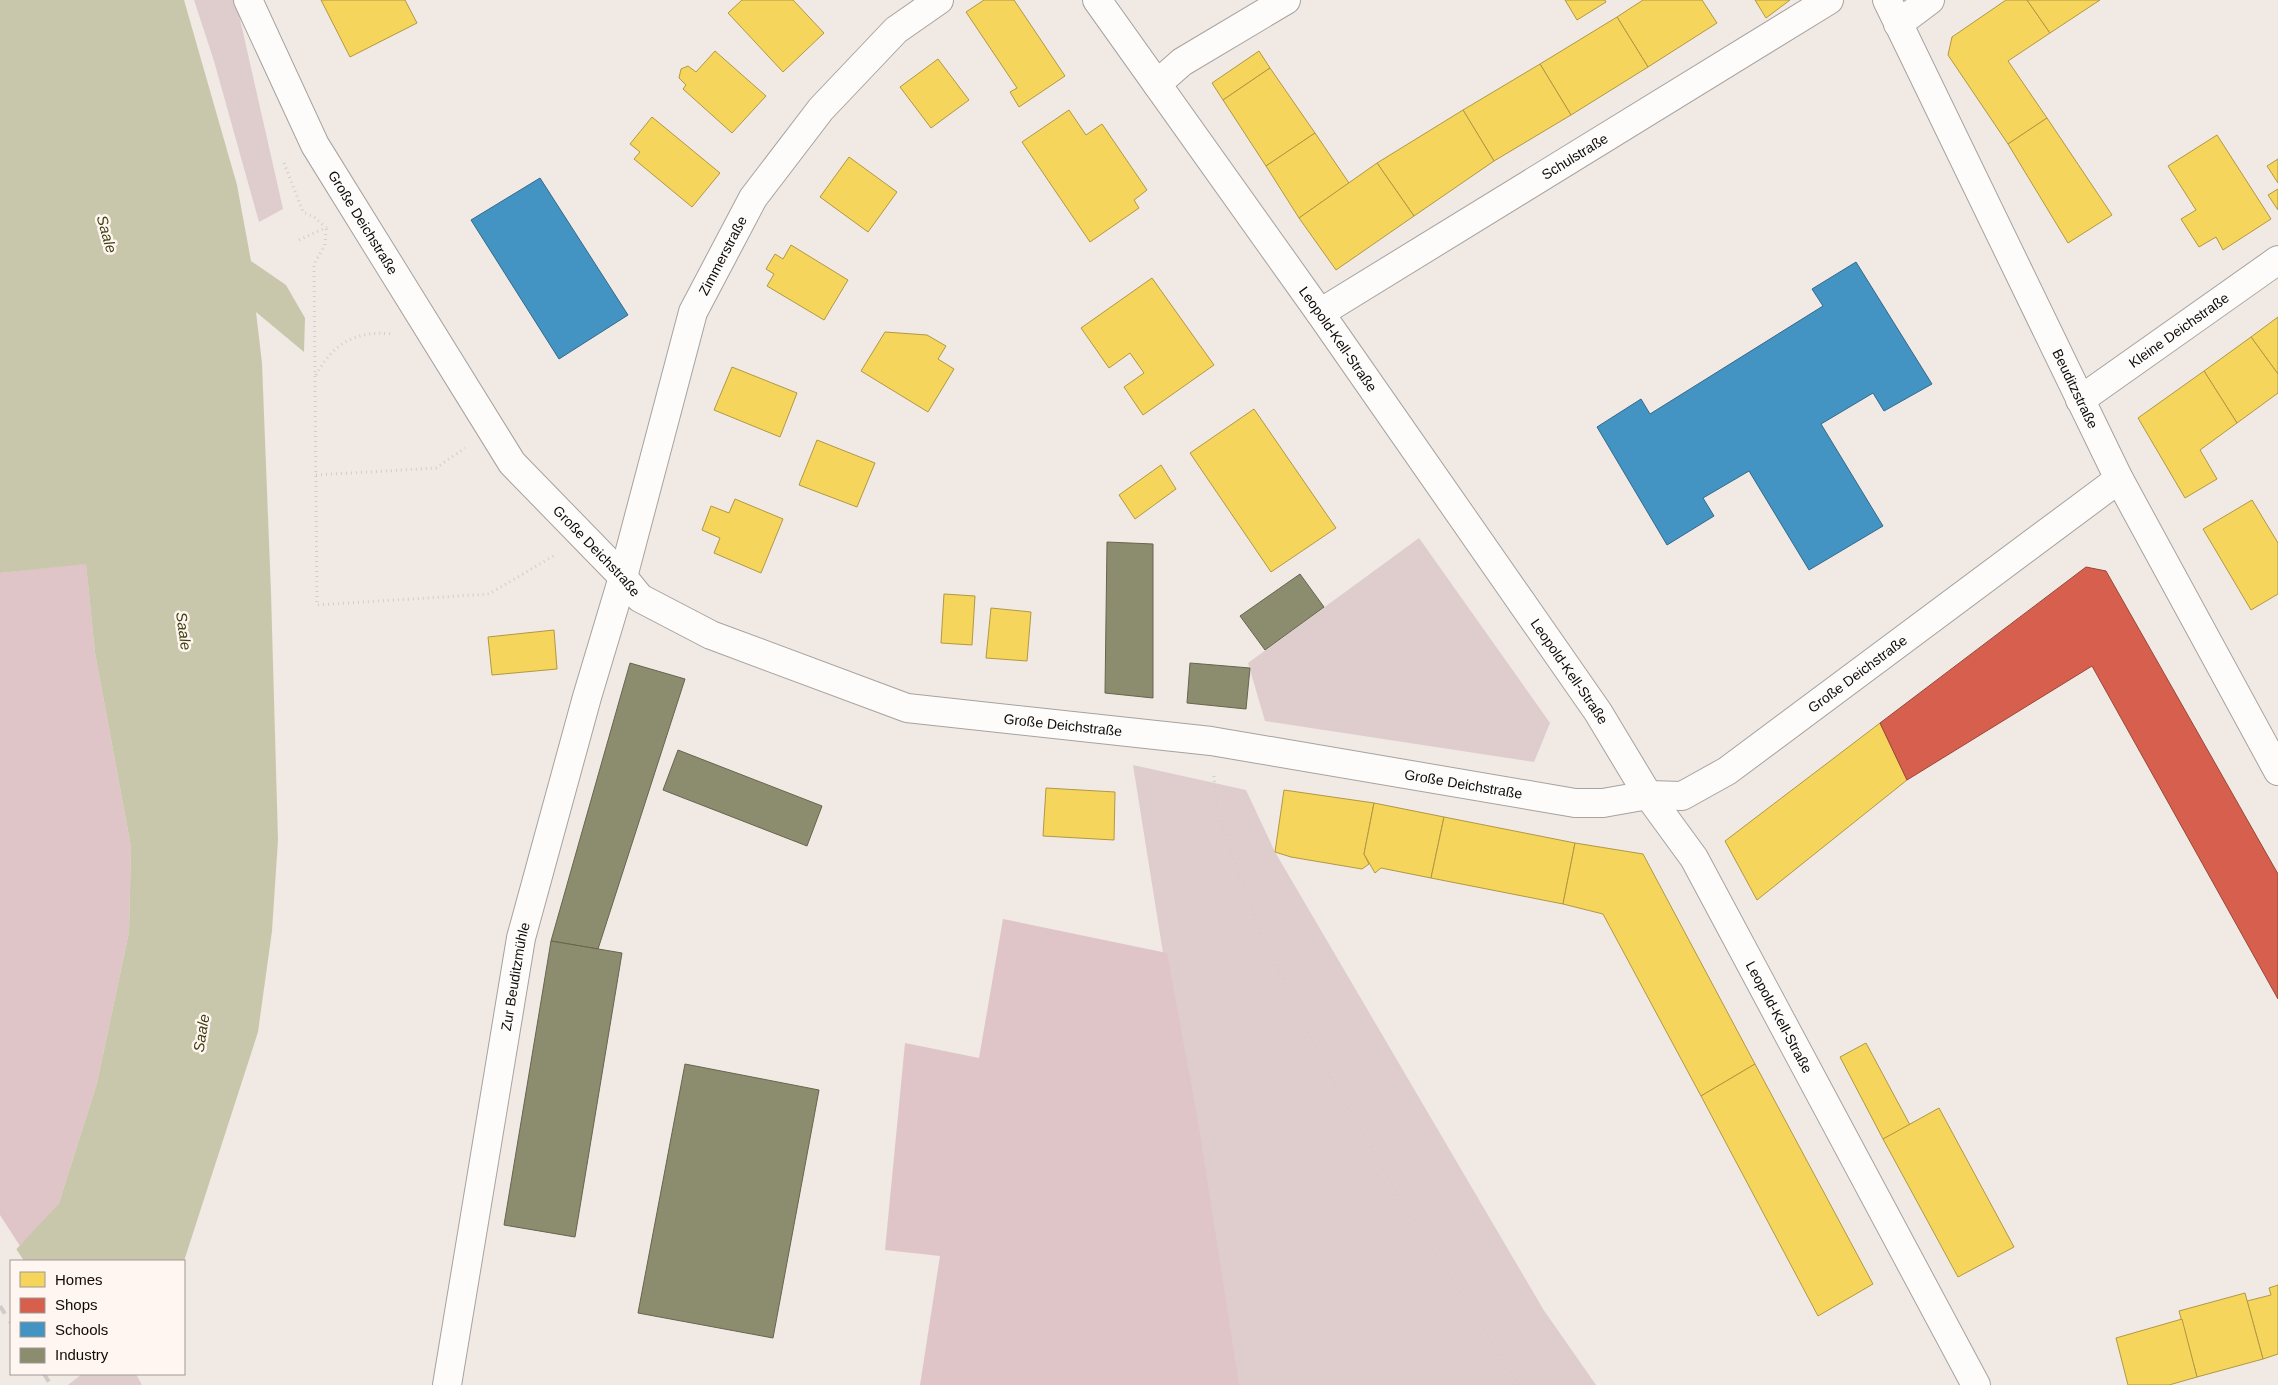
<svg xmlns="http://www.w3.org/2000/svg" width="2278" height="1385" font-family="Helvetica,sans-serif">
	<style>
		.green { fill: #dfcdce }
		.forest { fill: #dfc5c7 }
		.water { fill: #c9c7ab }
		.pier { fill: #f0e9e4 }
		.homes { fill: #f6d55c; stroke: #b19843 }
		.shops { fill: #d6604d; stroke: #9a4638 }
		.schools { fill: #4393c3; stroke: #336a8b }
		.industry { fill: #8c8c6e; stroke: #66654f }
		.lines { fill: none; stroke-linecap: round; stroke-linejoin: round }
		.minor-casing { stroke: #a7a29e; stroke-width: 30 }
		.path { stroke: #d0cecc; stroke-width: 3; stroke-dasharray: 1 4; stroke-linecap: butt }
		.minor { stroke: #fdfcfb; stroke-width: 28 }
		.rail { stroke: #ceccca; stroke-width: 4; stroke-dasharray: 9 9; stroke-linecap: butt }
		.labels { text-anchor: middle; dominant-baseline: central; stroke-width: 5; stroke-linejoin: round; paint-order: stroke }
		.street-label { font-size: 14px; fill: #0f0a08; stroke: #fff6f1 }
		.water-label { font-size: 15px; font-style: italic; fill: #414012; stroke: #fff6f1 }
	</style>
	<rect width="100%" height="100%" fill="#f0e9e4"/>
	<g class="green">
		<path d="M 194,0 L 235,0 L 237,6 L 283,209 L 259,222 L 214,61 Z"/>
		<path d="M 1419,538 L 1550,723 L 1534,762 L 1265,721 L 1248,663 Z"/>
		<path d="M 1133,765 L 1246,790 L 1275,852 L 1543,1309 L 1596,1385 L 1232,1385 Z"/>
		<path d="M 80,1374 L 136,1374 L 142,1385 L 63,1385 Z"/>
	</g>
	<g class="forest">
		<path d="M 86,563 L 95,653 L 131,847 L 129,932 L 97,1083 L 59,1203 L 20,1246 L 0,1215 L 0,573 Z"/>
		<path d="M 1003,919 L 1167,953 L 1198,1121 L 1239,1385 L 920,1385 L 940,1256 L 885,1250 L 905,1043 L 979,1058 Z"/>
	</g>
	<path class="water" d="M 0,0 L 184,0 L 237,185 L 251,261 L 286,285 L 305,318 L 304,352 L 256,312 L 262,363 L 271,593 L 278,840 L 272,931 L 258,1032 L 184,1261 L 11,1261 L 11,1374 L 63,1385 L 0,1385 L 0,1267 L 59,1203 L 97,1083 L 129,932 L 131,847 L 95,653 L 86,564 L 0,573 Z"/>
	<path class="pier" d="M 15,1247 L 24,1261 L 11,1261 L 11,1374 L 82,1374 L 68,1385 L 0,1385 L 0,1263 Z"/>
	<g class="homes">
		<path d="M 321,0 L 405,0 L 417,23 L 350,57 Z"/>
		<path d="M 742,0 L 793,0 L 824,33 L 783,72 L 728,13 Z"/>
		<path d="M 984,0 L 1014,0 L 1065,76 L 1019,107 L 1010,92 L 1017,88 L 966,12 Z"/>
		<path d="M 1565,0 L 1605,0 L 1606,2 L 1577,20 Z"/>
		<path d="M 1643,0 L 1702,0 L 1717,23 L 1648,67 L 1617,17 Z"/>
		<path d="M 1755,0 L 1790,0 L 1766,18 Z"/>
		<path d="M 2006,0 L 2027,0 L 2050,33 L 2008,61 L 2047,118 L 2008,144 L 1948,55 L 1952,37 Z"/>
		<path d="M 2027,0 L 2100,0 L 2050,33 Z"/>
		<path d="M 1617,17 L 1648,67 L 1571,115 L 1540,64 Z"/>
		<path d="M 715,51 L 766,96 L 732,133 L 683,89 L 686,85 L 679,78 L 681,69 L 688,66 L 696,72 Z"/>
		<path d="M 1259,51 L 1270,68 L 1223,100 L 1212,83 Z"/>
		<path d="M 938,59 L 969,100 L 931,128 L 900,87 Z"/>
		<path d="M 1540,64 L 1571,115 L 1494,161 L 1463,110 Z"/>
		<path d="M 1270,68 L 1315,133 L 1266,166 L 1223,100 Z"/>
		<path d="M 1069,110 L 1086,135 L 1102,124 L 1147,190 L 1134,200 L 1139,208 L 1090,242 L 1022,142 Z"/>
		<path d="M 1463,110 L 1494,161 L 1414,216 L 1377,163 Z"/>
		<path d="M 652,117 L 720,173 L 692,207 L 634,159 L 640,152 L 630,144 Z"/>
		<path d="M 2047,118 L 2112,215 L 2068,243 L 2008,144 Z"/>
		<path d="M 1315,133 L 1349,183 L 1299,218 L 1266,166 Z"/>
		<path d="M 2217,135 L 2271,219 L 2223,250 L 2216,237 L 2199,247 L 2181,219 L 2196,210 L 2168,166 Z"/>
		<path d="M 849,157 L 897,192 L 868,232 L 820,197 Z"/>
		<path d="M 2278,159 L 2278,183 L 2267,166 Z"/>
		<path d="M 1377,163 L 1414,216 L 1336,270 L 1299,218 Z"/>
		<path d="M 2278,189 L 2278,210 L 2268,195 Z"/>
		<path d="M 791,245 L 848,280 L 824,320 L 767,286 L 774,274 L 766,269 L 775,254 L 783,259 Z"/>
		<path d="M 1152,278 L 1214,365 L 1143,415 L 1124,387 L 1144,373 L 1130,353 L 1109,368 L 1081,328 Z"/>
		<path d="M 2278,317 L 2278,374 L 2251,337 Z"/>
		<path d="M 885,332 L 927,335 L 946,346 L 938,359 L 954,369 L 928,412 L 861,371 Z"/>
		<path d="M 2251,337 L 2278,374 L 2278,393 L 2237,423 L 2204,371 Z"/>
		<path d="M 732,367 L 797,393 L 780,437 L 714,410 Z"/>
		<path d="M 2204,371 L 2237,423 L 2200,450 L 2217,479 L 2185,498 L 2138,418 Z"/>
		<path d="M 1254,409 L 1336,528 L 1271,572 L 1190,453 Z"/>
		<path d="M 817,440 L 875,463 L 857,507 L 799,485 Z"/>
		<path d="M 1161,465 L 1176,489 L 1135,519 L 1119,495 Z"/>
		<path d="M 735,499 L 783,519 L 761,573 L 714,553 L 720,538 L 702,530 L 711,506 L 729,513 Z"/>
		<path d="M 2252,500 L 2278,543 L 2278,594 L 2251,610 L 2203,529 Z"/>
		<path d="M 944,594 L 975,596 L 972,645 L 941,643 Z"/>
		<path d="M 991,608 L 1031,612 L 1027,661 L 986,658 Z"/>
		<path d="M 554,630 L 557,669 L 492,675 L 488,637 Z"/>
		<path d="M 1880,723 L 1907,780 L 1757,900 L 1725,841 Z"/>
		<path d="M 1046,788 L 1115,792 L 1114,840 L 1043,836 Z"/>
		<path d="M 1284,790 L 1374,803 L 1364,854 L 1369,864 L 1362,869 L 1291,857 L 1275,852 Z"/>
		<path d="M 1374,803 L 1444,817 L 1431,878 L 1381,868 L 1375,873 L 1364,854 Z"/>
		<path d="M 1444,817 L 1575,843 L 1563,904 L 1431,878 Z"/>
		<path d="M 1575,843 L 1643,854 L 1755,1064 L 1701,1096 L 1603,914 L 1563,904 Z"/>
		<path d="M 1866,1043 L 1910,1125 L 1883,1139 L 1840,1057 Z"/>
		<path d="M 1755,1064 L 1873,1284 L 1818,1316 L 1701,1096 Z"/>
		<path d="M 1939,1108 L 2014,1247 L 1958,1277 L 1883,1139 Z"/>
		<path d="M 2278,1285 L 2278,1354 L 2263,1359 L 2247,1301 L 2271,1295 L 2269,1288 Z"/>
		<path d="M 2245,1293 L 2263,1359 L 2197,1377 L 2179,1311 Z"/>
		<path d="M 2182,1319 L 2197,1377 L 2169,1385 L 2128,1385 L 2116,1338 Z"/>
	</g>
	<path class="shops" d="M 2086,567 L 2106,571 L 2278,874 L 2278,999 L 2092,666 L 1907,780 L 1880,723 Z"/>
	<g class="schools">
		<path d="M 540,178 L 628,315 L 559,359 L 471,220 Z"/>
		<path d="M 1856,262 L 1932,384 L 1884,411 L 1873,393 L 1821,424 L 1883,526 L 1809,570 L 1749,471 L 1703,498 L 1714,516 L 1667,545 L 1597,427 L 1641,399 L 1650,414 L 1823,306 L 1812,289 Z"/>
	</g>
	<g class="industry">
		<path d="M 1107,542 L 1153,544 L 1153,698 L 1105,693 Z"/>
		<path d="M 1300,574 L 1324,607 L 1265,650 L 1240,616 Z"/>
		<path d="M 630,663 L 685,679 L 598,949 L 551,941 Z"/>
		<path d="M 1190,663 L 1250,668 L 1246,709 L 1187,703 Z"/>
		<path d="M 678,750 L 822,806 L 807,846 L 663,790 Z"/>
		<path d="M 551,941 L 622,953 L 575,1237 L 504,1225 Z"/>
		<path d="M 685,1064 L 819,1090 L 773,1338 L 638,1313 Z"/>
	</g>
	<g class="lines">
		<g class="minor-casing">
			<g id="minor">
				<path id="s1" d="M 248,0 L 315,145 L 512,463 L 623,577 L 640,598 L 711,635 L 907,708 L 1211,741 L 1575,803 L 1603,803 L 1648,795 L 1682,796 L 1727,771 L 2119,479"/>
				<path id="s2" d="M 1097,0 L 1320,313 L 1598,712 L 1648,795 L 1694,858 L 1976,1385"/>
				<path id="s3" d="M 1887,0 L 2119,479 L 2278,771"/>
				<path d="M 1898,24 L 1930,0"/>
				<path d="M 1157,84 L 1182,62 L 1286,0"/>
				<path id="s4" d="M 1320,313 L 1829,0"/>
				<path id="s5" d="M 2080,400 L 2278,260"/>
				<path id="s6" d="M 447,1385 L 521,938 L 587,697 L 623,577 L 693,312 L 753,198 L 821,109 L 896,30 L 939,0"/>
			</g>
		</g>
		<g class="path">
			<path d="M 284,163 L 303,212 L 314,217 L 323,225"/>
			<path d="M 326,229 L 325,245 L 314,264 L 317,605 L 489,594 L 555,555"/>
			<path d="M 299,240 L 327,227"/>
			<path d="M 316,375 C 333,344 355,330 392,334"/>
			<path d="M 316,475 L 436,468 L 465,448"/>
			<path d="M 1214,776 L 1218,817 L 1267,948 L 1334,1083 L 1395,1190 L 1519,1385"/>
		</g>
		<use href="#minor" class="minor"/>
		<g class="rail">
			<path d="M 0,1306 L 11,1323"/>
			<path d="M 44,1374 L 51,1385"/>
		</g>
	</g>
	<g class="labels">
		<g class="street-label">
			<text stroke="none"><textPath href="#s4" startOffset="299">Schulstraße</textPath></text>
			<text stroke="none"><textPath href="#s1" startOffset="251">Große Deichstraße</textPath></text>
			<text stroke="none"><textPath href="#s6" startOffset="1166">Zimmerstraße</textPath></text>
			<text stroke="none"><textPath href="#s5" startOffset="121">Kleine Deichstraße</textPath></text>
			<text stroke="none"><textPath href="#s2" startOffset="416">Leopold-Kell-Straße</textPath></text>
			<text stroke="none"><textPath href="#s3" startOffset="432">Beuditzstraße</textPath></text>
			<text stroke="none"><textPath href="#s1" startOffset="656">Große Deichstraße</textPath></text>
			<text stroke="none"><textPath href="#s2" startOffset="821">Leopold-Kell-Straße</textPath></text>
			<text stroke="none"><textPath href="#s1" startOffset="2006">Große Deichstraße</textPath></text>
			<text stroke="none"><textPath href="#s1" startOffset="1166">Große Deichstraße</textPath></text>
			<text stroke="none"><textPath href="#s1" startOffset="1571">Große Deichstraße</textPath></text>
			<text stroke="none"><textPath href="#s6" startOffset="414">Zur Beuditzmühle</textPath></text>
			<text stroke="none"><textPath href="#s2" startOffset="1226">Leopold-Kell-Straße</textPath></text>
		</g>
		<g class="water-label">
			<text transform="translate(107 234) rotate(74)">Saale</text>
			<text transform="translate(184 631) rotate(82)">Saale</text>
			<text transform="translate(201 1033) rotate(-81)">Saale</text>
		</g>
	</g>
	<rect x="10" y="1260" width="175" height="115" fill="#fff6f1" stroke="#9f9894"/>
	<rect x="20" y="1272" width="25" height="15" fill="#f6d55c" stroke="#9f9894"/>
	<text x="55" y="1285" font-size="15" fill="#0f0a08">Homes</text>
	<rect x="20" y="1298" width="25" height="15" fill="#d6604d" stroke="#9f9894"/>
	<text x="55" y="1310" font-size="15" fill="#0f0a08">Shops</text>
	<rect x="20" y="1322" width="25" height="15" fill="#4393c3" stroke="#9f9894"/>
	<text x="55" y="1335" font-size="15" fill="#0f0a08">Schools</text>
	<rect x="20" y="1348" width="25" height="15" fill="#8c8c6e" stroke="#9f9894"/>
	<text x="55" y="1360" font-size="15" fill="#0f0a08">Industry</text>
</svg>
